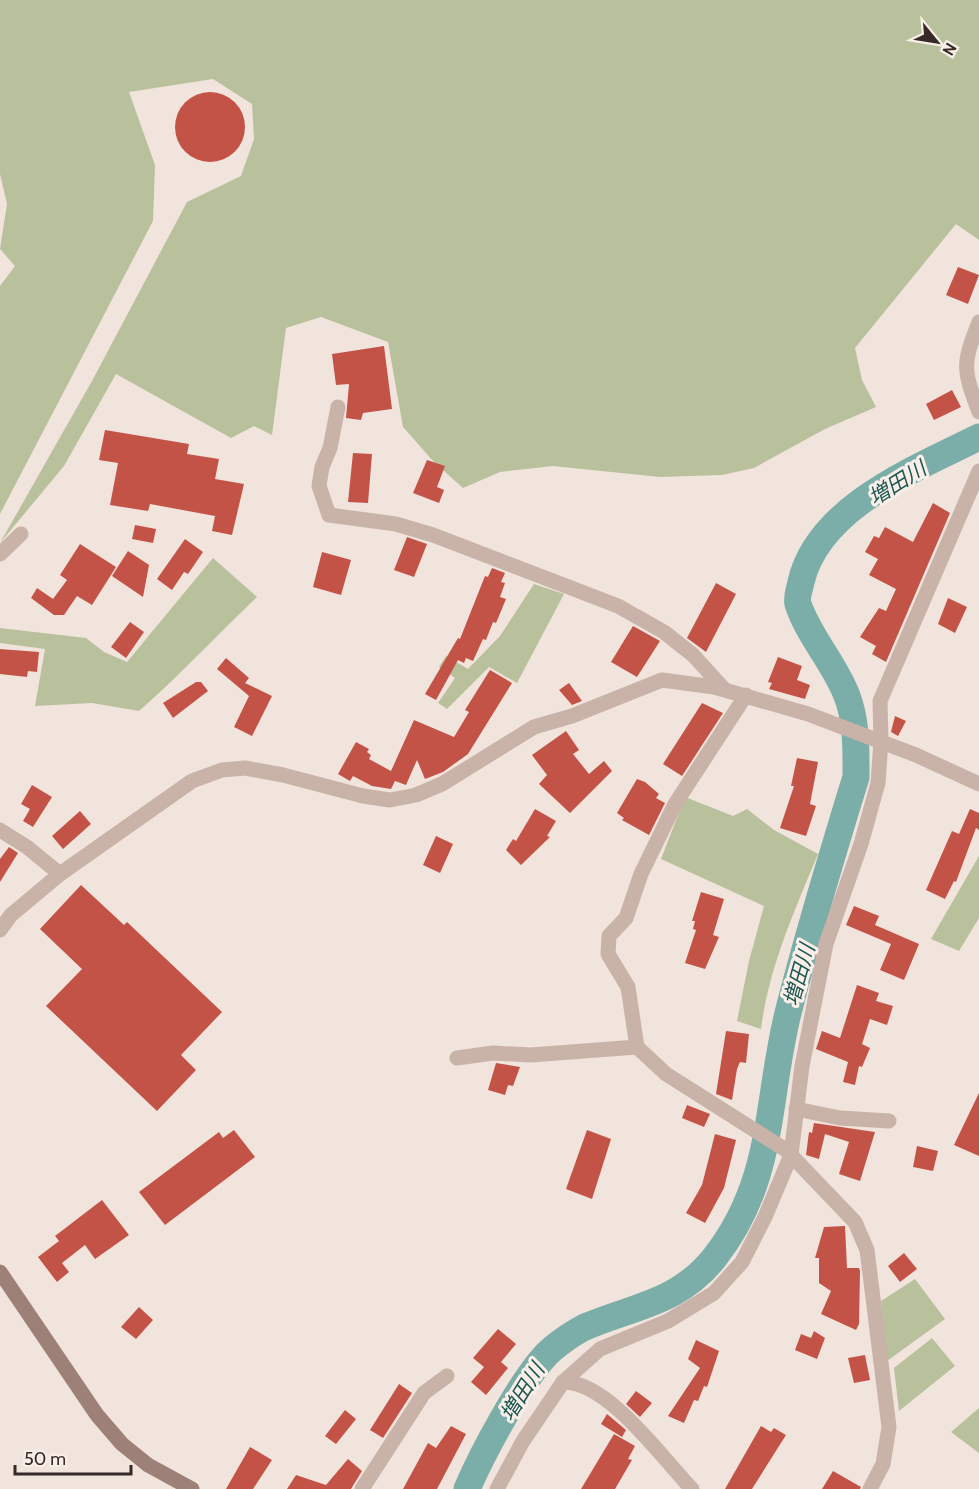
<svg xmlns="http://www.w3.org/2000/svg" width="979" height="1489" font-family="Cabin,'Noto Sans JP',sans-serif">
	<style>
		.green { fill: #b9c09c }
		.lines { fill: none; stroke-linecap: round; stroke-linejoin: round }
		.river { stroke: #7baea9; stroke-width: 27 }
		.building { fill: #c45347 }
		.street { stroke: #c9b2a8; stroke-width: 15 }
		.secondary { stroke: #9d8179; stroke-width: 15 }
		.labels { text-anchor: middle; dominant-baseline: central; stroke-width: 6; stroke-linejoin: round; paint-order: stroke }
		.water-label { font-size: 21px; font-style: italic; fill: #1e5752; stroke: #f9efe8 }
	</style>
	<rect width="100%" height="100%" fill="#f1e4dc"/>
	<g class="green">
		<path d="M 0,0 L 979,0 L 979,240 L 956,224 L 855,348 L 862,380 L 876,407 L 825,429 L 754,468 L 722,475 L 660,477 L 553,466 L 500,472 L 463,488 L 434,462 L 403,427 L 388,342 L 321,317 L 286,328 L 272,435 L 254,426 L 231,438 L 116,374 L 64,466 L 0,543 L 92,381 L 187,202 L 241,176 L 254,139 L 252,104 L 213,79 L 129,92 L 155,165 L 153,221 L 0,514 L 0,286 L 15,266 L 0,249 L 7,204 L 0,174 Z"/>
		<path d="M 213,558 L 257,597 C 217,635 180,675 139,711 L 92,703 L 35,706 L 45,649 L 0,643 L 0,628 L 86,638 L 104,652 L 127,662 Z"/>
		<path d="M 534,584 L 564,594 L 517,683 L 489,667 L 447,709 L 438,703 L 455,678 L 439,667 L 446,656 L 468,669 L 500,636 Z"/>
		<path d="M 685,797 L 733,816 L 747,809 L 774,830 L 818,854 C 794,912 769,967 761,1029 L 737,1021 L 749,961 L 764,906 L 661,859 Z"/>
		<path d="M 979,856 L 979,918 L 959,951 L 931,939 Z"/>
		<path d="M 915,1279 L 945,1319 L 887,1361 L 881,1301 Z"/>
		<path d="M 932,1338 L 955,1366 L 899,1411 L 894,1368 Z"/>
		<path d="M 979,1408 L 979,1453 L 951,1432 Z"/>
	</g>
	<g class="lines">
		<path class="river" d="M 467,1489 C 482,1454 520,1383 545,1356 C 554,1346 573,1333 585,1327 C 634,1306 679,1303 715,1257 C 775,1180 766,1102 788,1013 C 808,934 832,855 856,777 C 856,751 857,722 847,696 C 835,664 809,637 798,604 C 796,597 800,588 801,582 C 818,507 917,468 979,437"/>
	</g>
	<g class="building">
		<circle cx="210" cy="127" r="35"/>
		<path d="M 958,267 L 979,275 L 968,304 L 946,295 Z"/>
		<path d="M 384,346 L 392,409 L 363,413 L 361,420 L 346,418 L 349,384 L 336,385 L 332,354 Z"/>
		<path d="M 952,390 L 961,407 L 934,420 L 926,404 Z"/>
		<path d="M 105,430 L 189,444 L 187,454 L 219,459 L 215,479 L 244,484 L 232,535 L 212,531 L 215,516 L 150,504 L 148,511 L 110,505 L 118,463 L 99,460 Z"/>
		<path d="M 353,453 L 372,454 L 368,503 L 348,502 Z"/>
		<path d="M 427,460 L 445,466 L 437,487 L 444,490 L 439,503 L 413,493 Z"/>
		<path d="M 933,503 L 950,513 L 886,662 L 872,654 L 876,646 L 860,637 L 879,608 L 886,611 L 896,589 L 869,575 L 878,559 L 865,552 L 874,536 L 879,538 L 885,527 L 913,542 Z"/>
		<path d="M 135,525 L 156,529 L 153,543 L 132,539 Z"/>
		<path d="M 407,537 L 427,544 L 414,577 L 394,570 Z"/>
		<path d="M 185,539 L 203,552 L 188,574 L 184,572 L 172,590 L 157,579 Z"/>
		<path d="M 80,544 L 116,567 L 92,605 L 77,596 L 64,615 L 54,615 L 31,598 L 37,588 L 53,599 L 67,580 L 60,575 Z"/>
		<path d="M 128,551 L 149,565 L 143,597 L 112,576 Z"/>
		<path d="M 322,552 L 351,560 L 341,595 L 313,587 Z"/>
		<path d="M 492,568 L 505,573 L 501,582 L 505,583 L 500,597 L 506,599 L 496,623 L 493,622 L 486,640 L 483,639 L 473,661 L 466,658 L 464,663 L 458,660 L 436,700 L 425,694 L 458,638 L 460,639 L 485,576 L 488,577 Z"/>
		<path d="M 716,583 L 736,594 L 706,652 L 687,638 Z"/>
		<path d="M 948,598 L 967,607 L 955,633 L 938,624 Z"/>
		<path d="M 130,622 L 144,632 L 126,658 L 111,647 Z"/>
		<path d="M 633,626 L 660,641 L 637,677 L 611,662 Z"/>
		<path d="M 0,649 L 39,652 L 37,672 L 28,671 L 27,677 L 0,674 Z"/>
		<path d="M 778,657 L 802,666 L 797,680 L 810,685 L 805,699 L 769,689 L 772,683 L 768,682 Z"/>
		<path d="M 226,658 L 249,678 L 245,683 L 272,696 L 252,736 L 234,727 L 249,696 L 217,669 Z"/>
		<path d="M 490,670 L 512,683 L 468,754 L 443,772 L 425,779 L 417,760 L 406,785 L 395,781 L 391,789 L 372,786 L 353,776 L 350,781 L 338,774 L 356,742 L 369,749 L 367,752 L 371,755 L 369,759 L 391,771 L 414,720 L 454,737 L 469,712 L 465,710 Z"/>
		<path d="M 196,682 L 201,682 L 208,691 L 173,718 L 163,703 Z"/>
		<path d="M 569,683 L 582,701 L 572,705 L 559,690 Z"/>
		<path d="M 702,703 L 723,713 L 682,776 L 663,764 Z"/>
		<path d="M 895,716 L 906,721 L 898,736 L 891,732 Z"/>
		<path d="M 566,731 L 579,750 L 573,754 L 589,774 L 604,761 L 612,771 L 570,813 L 539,784 L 547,775 L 532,755 Z"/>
		<path d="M 797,758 L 818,762 L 810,804 L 816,806 L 806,836 L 780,828 L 794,786 L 791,786 Z"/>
		<path d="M 637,779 L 645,782 L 659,794 L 656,798 L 665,803 L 649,835 L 622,820 L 624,818 L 617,813 Z"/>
		<path d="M 32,785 L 52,797 L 33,827 L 23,821 L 30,809 L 21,804 Z"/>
		<path d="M 535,809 L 556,821 L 547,836 L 550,837 L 521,865 L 506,850 L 513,839 L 516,841 Z"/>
		<path d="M 970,809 L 979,813 L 979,830 L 976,828 L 956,882 L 954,881 L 945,899 L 926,890 L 952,831 L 959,834 Z"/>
		<path d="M 80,811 L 91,824 L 63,849 L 52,836 Z"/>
		<path d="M 436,836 L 453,844 L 440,873 L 423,865 Z"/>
		<path d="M 9,847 L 18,853 L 0,882 L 0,859 Z"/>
		<path d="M 81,885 L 124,925 L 127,922 L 222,1012 L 181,1055 L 196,1070 L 157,1111 L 46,1006 L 82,969 L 40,929 Z"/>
		<path d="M 701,892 L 724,899 L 713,935 L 719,937 L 705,969 L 685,963 L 696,930 L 693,929 L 695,921 L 692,921 Z"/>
		<path d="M 854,906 L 879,916 L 875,925 L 919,944 L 904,980 L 880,970 L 891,944 L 846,925 Z"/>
		<path d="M 857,985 L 879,993 L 876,1001 L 893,1006 L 887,1025 L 870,1019 L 862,1044 L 870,1048 L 862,1067 L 859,1066 L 855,1085 L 843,1082 L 848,1062 L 816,1049 L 822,1031 L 840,1038 Z"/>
		<path d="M 726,1031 L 749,1034 L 746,1063 L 740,1062 L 737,1069 L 732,1100 L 716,1094 Z"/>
		<path d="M 496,1063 L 520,1067 L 513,1086 L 508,1085 L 505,1095 L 488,1090 Z"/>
		<path d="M 979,1093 L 979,1156 L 954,1145 Z"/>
		<path d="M 687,1105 L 710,1114 L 704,1127 L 682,1118 Z"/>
		<path d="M 814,1123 L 875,1132 L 860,1181 L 839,1174 L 849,1142 L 825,1134 L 819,1159 L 806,1155 L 809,1132 L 812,1133 Z"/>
		<path d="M 234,1130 L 255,1157 L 165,1225 L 139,1192 L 219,1132 L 223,1138 Z"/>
		<path d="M 587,1130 L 611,1139 L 592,1199 L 566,1189 Z"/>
		<path d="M 715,1134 L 736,1140 L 724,1188 L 705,1223 L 686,1213 L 702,1185 Z"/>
		<path d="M 917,1146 L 938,1151 L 933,1171 L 913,1167 Z"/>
		<path d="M 102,1200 L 129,1235 L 95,1259 L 85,1245 L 62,1263 L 69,1272 L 57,1282 L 38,1257 L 59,1241 L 55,1236 Z"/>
		<path d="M 845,1226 L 847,1268 L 859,1268 L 860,1271 L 859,1324 L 856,1330 L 821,1314 L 831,1291 L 819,1283 L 819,1258 L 815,1258 L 824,1227 Z"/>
		<path d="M 904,1253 L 917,1269 L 900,1282 L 888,1266 Z"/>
		<path d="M 139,1307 L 153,1320 L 136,1339 L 121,1327 Z"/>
		<path d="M 498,1329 L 516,1344 L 501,1362 L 508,1368 L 486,1395 L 471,1382 L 484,1367 L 473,1358 Z"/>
		<path d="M 814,1331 L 825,1338 L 817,1359 L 795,1350 L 801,1334 L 811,1338 Z"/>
		<path d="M 696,1340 L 719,1351 L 707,1387 L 704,1386 L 698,1401 L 694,1400 L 684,1423 L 668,1416 L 700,1368 L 688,1359 Z"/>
		<path d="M 865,1355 L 870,1380 L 854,1383 L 848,1358 Z"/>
		<path d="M 399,1384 L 412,1393 L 383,1438 L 370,1430 Z"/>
		<path d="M 636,1391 L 652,1403 L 640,1417 L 626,1404 Z"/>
		<path d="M 345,1410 L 356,1419 L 336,1444 L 325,1436 Z"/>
		<path d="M 607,1414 L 626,1430 L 622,1437 L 601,1424 Z"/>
		<path d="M 451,1426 L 466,1434 L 437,1489 L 403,1489 L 428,1443 L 436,1448 Z"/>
		<path d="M 761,1426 L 771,1432 L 774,1428 L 786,1435 L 752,1489 L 725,1489 Z"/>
		<path d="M 614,1434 L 635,1446 L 628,1459 L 632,1460 L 615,1489 L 581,1489 Z"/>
		<path d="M 250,1447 L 272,1460 L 253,1489 L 226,1489 Z"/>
		<path d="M 348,1459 L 362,1471 L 351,1489 L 287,1489 L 296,1475 L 326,1485 Z"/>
		<path d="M 833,1471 L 861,1487 L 860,1489 L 822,1489 Z"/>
	</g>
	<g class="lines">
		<g class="street">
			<path d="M 979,322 C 962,365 963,369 979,412"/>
			<path d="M 338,407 L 330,448 L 322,467 L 319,486 L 329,515 L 396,524 L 433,535 L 618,606 L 664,632 L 693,655 L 724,689"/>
			<path d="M 0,554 L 21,534"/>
			<path d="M 746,695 L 675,804 L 641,874 L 626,918 L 609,936 L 608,954 L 628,987 L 637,1047 L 666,1074 L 786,1150 L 855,1222 L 867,1250 L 889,1427 L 883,1464 L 870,1489"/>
			<path d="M 0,830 L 27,847 L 60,874"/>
			<path d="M 0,930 L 11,915 L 60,874 L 192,781 L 222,770 L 245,768 L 283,775 L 363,796 L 390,800 L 416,795 L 442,784 L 534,727 L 572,716 L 662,680 L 714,687 L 808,714 L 916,755 L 979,784"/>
			<path d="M 457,1058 L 493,1053 L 531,1055 L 637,1047"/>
			<path d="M 796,1109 L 840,1118 L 889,1121"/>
			<path d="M 563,1382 L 600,1349 L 668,1321 L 714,1293 L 742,1262 L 765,1217 L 791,1155 L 802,1066 L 826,944 L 861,844 L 878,783 L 881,741 L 880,701 L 979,471"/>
			<path d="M 362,1489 L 424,1393 L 447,1376"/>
			<path d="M 497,1489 L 523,1441 L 563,1382 C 609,1382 661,1457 692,1489"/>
		</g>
		<path class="secondary" d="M 0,1272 L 97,1415 L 122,1444 L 148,1465 L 192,1489"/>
	</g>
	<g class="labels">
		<g class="water-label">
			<text transform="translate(897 483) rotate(-32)">増田川</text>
			<text transform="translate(799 975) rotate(-74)">増田川</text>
			<text transform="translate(522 1392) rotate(-58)">増田川</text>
		</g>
	</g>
	<g transform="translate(937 42) rotate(120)" stroke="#f9efe8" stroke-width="4.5" paint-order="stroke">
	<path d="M0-4.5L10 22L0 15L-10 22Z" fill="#362a28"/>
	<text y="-9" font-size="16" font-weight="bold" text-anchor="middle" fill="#362a28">N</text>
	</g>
	<path d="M15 1465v9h116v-9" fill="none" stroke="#362a28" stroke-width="3"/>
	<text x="24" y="1465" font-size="18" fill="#362a28" stroke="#f9efe8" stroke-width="4.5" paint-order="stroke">50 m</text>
</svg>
